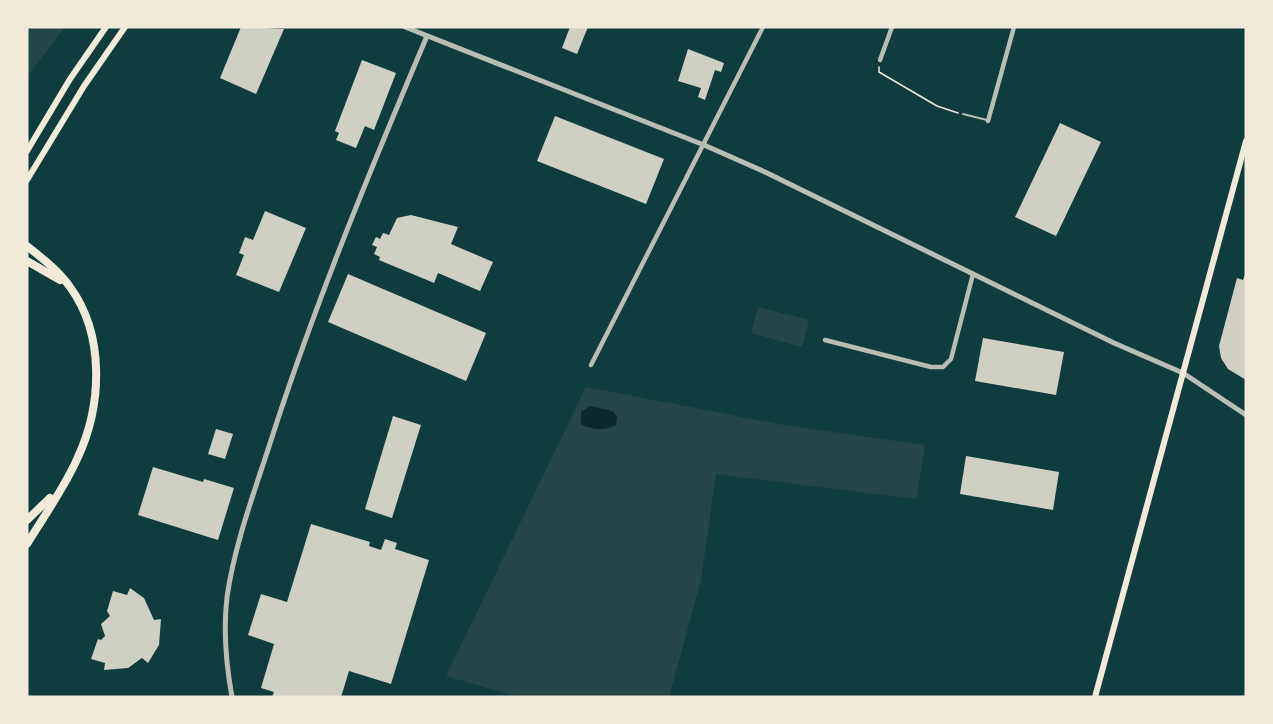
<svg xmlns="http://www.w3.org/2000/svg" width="1273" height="724" font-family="Lora,serif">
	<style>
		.green { fill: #244646 }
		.water { fill: #0a2a2b }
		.building { fill: #cfcfc3 }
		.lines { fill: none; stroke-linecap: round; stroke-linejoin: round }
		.path { stroke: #f1e9da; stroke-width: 1.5 }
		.service { stroke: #b8beb3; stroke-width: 2 }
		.minor { stroke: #b8beb3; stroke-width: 4.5 }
		.tertiary { stroke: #b8beb3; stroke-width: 5 }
		.secondary { stroke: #f1e9da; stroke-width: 6 }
		.trunk { stroke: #f1e9da; stroke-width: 8 }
	</style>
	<rect width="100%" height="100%" fill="#0f3d3e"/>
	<g class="green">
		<path d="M 27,27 L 65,27 L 28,75 L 27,74 Z"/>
		<path d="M 758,307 L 809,320 L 802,347 L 751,333 Z"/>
		<path d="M 586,387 L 784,425 L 925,445 L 916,499 L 716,474 L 701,580 L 669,697 L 519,697 L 446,676 Z"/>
	</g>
	<path class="water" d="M 590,406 L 613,411 L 617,417 L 616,425 C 605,431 592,430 581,424 L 581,412 Z"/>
	<g class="building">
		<path d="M 241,27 L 284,29 L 256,94 L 220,78 Z"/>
		<path d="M 570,27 L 588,27 L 577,54 L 562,48 Z"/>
		<path d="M 688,49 L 724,63 L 721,72 L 715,70 L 705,100 L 698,97 L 701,88 L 678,81 Z"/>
		<path d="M 362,60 L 396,73 L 374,130 L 365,126 L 356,148 L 336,140 L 339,133 L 335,131 Z"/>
		<path d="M 555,116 L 664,159 L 646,204 L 537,161 Z"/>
		<path d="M 1060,123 L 1101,142 L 1056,236 L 1015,217 Z"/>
		<path d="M 265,211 L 306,228 L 279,292 L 236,275 L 244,255 L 239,253 L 245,237 L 253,240 Z"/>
		<path d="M 411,215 L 458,227 L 451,244 L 493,262 L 480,291 L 438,273 L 434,283 L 379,260 L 380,257 L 374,254 L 377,247 L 372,245 L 376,237 L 380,239 L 383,233 L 389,235 L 397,218 Z"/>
		<path d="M 1246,272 L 1246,380 L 1228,369 L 1221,358 L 1219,346 L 1237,278 L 1243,280 Z"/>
		<path d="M 348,274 L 486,333 L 466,381 L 328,322 Z"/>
		<path d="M 983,338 L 1064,352 L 1056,395 L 975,381 Z"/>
		<path d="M 393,416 L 421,425 L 392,518 L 365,509 Z"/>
		<path d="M 216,429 L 233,434 L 225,459 L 208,454 Z"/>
		<path d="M 966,456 L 1059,472 L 1053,510 L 960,494 Z"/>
		<path d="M 153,467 L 203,482 L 204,479 L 234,488 L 218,540 L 138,515 Z"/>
		<path d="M 311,524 L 370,542 L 369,546 L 381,550 L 385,539 L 397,543 L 395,549 L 429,560 L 391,684 L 349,671 L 341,697 L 272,697 L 274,692 L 261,688 L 274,644 L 248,635 L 261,594 L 287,602 Z"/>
		<path d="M 130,588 L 144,598 L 154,620 L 161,619 L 159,645 L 148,663 L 142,658 L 128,668 L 104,670 L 105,663 L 91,659 L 98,639 L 101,640 L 105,636 L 101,624 L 110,616 L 107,611 L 113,591 L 127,595 Z"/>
	</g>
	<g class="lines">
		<path class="path" d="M 879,67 L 879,72 L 937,106 L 958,113"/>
		<path class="service" d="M 963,114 L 987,120"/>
		<g class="minor">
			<path d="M 880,60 L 892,27"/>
			<path d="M 988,121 L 1014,27"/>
			<path d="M 825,340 L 931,367 L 943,367 L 951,359 L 973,274"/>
			<path d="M 591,365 L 763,27"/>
		</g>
		<g class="tertiary">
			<path d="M 405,27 L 704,145 L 765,172 L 1114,343 L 1183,373 L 1246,415"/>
			<path d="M 232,697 C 226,664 223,631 227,597 C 235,541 257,485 274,431 C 318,296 372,166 427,36"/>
		</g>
		<g class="secondary">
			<path d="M 27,151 L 70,79 L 106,27"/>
			<path d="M 27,180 L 84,86 L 125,27"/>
			<path d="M 1095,697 L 1246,141"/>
		</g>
		<g class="trunk">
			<path d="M 27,246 C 42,258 59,271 70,287 C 105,335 102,405 78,457 C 65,487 44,516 27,544"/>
			<path d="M 27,261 L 60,280"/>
			<path d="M 27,520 L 50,498"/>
		</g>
	</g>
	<rect width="1273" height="724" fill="none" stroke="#f1e9da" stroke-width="57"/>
</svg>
